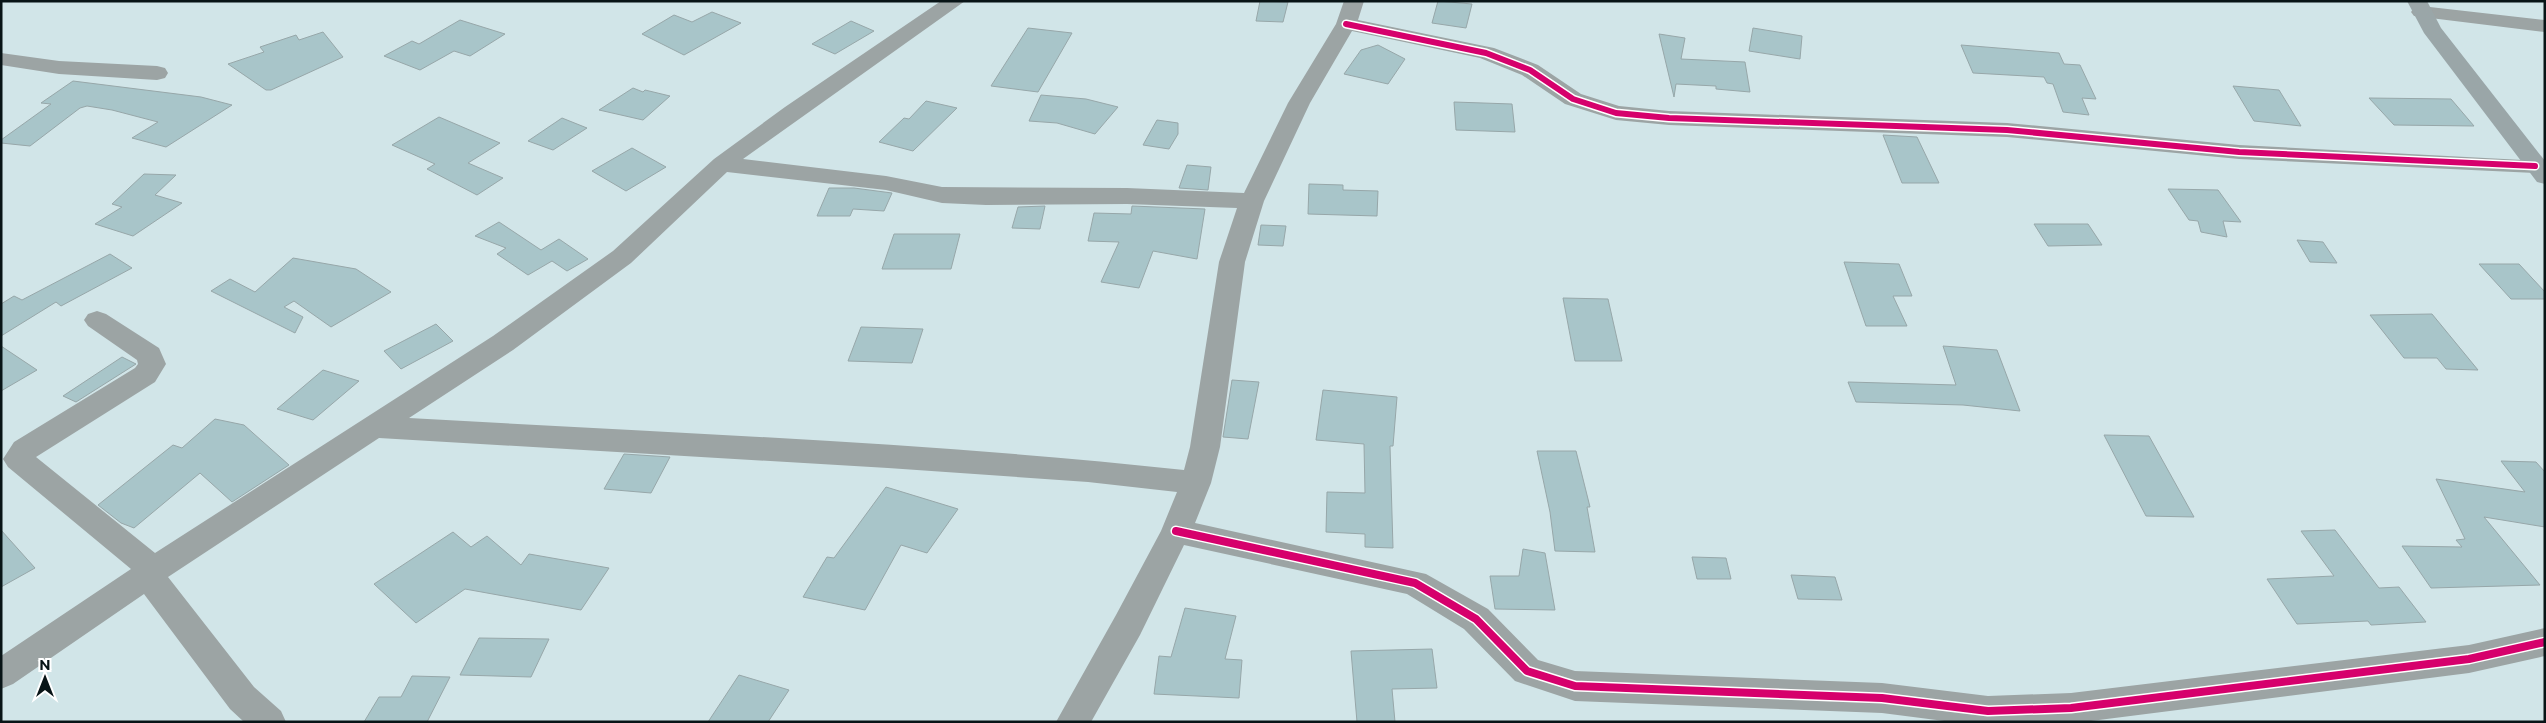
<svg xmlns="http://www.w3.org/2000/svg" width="2546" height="723" font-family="Montserrat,sans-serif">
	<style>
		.building { fill: #a8c5c9; stroke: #97a7a9 }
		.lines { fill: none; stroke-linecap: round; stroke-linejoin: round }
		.minor { fill: #9ca4a4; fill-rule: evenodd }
		.major { fill: #9aa6a8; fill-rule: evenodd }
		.cycleway-far1-casing { stroke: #fff; stroke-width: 9 }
		.cycleway-casing { stroke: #fff; stroke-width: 11 }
		.cycleway-far1 { stroke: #d6006c; stroke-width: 6 }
		.cycleway { stroke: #d6006c; stroke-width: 8 }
	</style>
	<rect width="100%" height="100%" fill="#d1e5e8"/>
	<g class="building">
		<path d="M 1260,1 L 1288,2 L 1283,22 L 1256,21 Z"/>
		<path d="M 1438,1 L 1472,4 L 1466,28 L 1432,23 Z"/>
		<path d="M 712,12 L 741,23 L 684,55 L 642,34 L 674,15 L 692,22 Z"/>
		<path d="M 460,20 L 505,34 L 470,56 L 454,51 L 420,70 L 384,56 L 412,41 L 419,44 Z"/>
		<path d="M 851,21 L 874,31 L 835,54 L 812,44 Z"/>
		<path d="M 1028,28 L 1072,33 L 1038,92 L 991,86 Z"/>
		<path d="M 1753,28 L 1802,36 L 1800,59 L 1749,51 Z"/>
		<path d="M 323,32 L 343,57 L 271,90 L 266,90 L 228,64 L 264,52 L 260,47 L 296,35 L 299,40 Z"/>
		<path d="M 1659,34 L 1685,38 L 1681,59 L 1745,62 L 1750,92 L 1716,89 L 1716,86 L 1676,84 L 1674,97 Z"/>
		<path d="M 1378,45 L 1405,59 L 1388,84 L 1344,74 L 1361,50 Z"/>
		<path d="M 1961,45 L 2059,53 L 2064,64 L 2080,65 L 2096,99 L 2082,98 L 2089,115 L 2063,112 L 2053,84 L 2047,83 L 2044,77 L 1973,73 Z"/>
		<path d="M 73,81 L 201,97 L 232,105 L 166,147 L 132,138 L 158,122 L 112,110 L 87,106 L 80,108 L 30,146 L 1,143 L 1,140 L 51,104 L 41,103 Z"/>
		<path d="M 2233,86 L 2279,90 L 2301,126 L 2254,121 Z"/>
		<path d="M 633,88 L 643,92 L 645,90 L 670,96 L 643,120 L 599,110 Z"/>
		<path d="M 1041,95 L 1086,99 L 1118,107 L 1095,134 L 1057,123 L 1029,121 Z"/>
		<path d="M 2369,98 L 2451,99 L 2474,126 L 2394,125 Z"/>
		<path d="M 926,101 L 957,108 L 913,151 L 879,142 L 904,118 L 909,119 Z"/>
		<path d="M 1454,102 L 1512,104 L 1515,132 L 1456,130 Z"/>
		<path d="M 439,117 L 500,143 L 468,163 L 503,178 L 477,195 L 427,169 L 435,164 L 392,145 Z"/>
		<path d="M 562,118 L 587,128 L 553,150 L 528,141 Z"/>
		<path d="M 1157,120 L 1178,123 L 1178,134 L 1169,149 L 1143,145 Z"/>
		<path d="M 1883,135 L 1917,137 L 1939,183 L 1902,183 Z"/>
		<path d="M 632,148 L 666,167 L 626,191 L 592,171 Z"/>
		<path d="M 1187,165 L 1211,167 L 1208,190 L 1179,188 Z"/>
		<path d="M 144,174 L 176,175 L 155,195 L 182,203 L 133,236 L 95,224 L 122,207 L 112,204 Z"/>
		<path d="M 1309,184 L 1343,185 L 1343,190 L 1378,191 L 1377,216 L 1308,214 Z"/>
		<path d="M 829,188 L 854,188 L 892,193 L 884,211 L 853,209 L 850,216 L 817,216 Z"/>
		<path d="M 2168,189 L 2218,190 L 2241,222 L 2223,221 L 2227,237 L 2201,232 L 2198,221 L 2189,220 Z"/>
		<path d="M 1045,206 L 1040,229 L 1012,228 L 1018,207 Z"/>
		<path d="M 1132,206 L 1205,209 L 1197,259 L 1153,251 L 1139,288 L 1101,282 L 1119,242 L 1088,241 L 1094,213 L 1131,214 Z"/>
		<path d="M 499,222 L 541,250 L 559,239 L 588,259 L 567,271 L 552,261 L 528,275 L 497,254 L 506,248 L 475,236 Z"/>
		<path d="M 2034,224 L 2088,224 L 2102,245 L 2048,246 Z"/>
		<path d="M 1261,225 L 1286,226 L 1283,246 L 1258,245 Z"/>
		<path d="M 894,234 L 960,234 L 951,269 L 882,269 Z"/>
		<path d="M 2297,240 L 2323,242 L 2337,263 L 2310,262 Z"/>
		<path d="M 110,254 L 132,268 L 61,306 L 56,302 L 1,336 L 1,304 L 14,296 L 22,300 Z"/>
		<path d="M 293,258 L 356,269 L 391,292 L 331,327 L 294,301 L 284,307 L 303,317 L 295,333 L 211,291 L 230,279 L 255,292 Z"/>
		<path d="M 1844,262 L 1899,264 L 1912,296 L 1893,296 L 1907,326 L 1866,326 Z"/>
		<path d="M 2479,264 L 2519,264 L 2545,292 L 2545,299 L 2511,299 Z"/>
		<path d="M 1563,298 L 1608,299 L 1622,361 L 1575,361 Z"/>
		<path d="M 2432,314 L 2478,370 L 2446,369 L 2437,358 L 2404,358 L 2370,315 Z"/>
		<path d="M 436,324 L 453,341 L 401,369 L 384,351 Z"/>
		<path d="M 861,327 L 923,329 L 912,363 L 848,361 Z"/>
		<path d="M 1,346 L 37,370 L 1,391 Z"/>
		<path d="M 1943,346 L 1997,350 L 2020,411 L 1963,405 L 1856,402 L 1848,382 L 1956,385 Z"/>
		<path d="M 122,357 L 136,364 L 76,402 L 63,396 Z"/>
		<path d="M 323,370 L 359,381 L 313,420 L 277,409 Z"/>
		<path d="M 1232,380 L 1259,382 L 1248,439 L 1223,437 Z"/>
		<path d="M 1323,390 L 1397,397 L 1393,446 L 1390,446 L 1393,548 L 1365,547 L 1365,534 L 1326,532 L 1327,492 L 1365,493 L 1364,444 L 1316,440 Z"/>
		<path d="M 215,419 L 244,425 L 289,465 L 232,502 L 200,473 L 134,528 L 121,523 L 98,505 L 173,445 L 182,448 Z"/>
		<path d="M 2104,435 L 2149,436 L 2194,517 L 2146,516 Z"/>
		<path d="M 1537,451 L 1576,451 L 1590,507 L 1587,507 L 1595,552 L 1555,551 L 1550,512 Z"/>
		<path d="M 624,454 L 670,457 L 651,493 L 604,489 Z"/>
		<path d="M 2501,461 L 2536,462 L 2545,472 L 2545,527 L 2484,517 L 2540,585 L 2431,588 L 2402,546 L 2462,547 L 2456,540 L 2465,539 L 2436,479 L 2525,492 Z"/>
		<path d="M 886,487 L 958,509 L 927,553 L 901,545 L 865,610 L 803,597 L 827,557 L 834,558 Z"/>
		<path d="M 1,530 L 35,568 L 1,587 Z"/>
		<path d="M 2335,530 L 2379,588 L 2399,587 L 2426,622 L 2371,625 L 2368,621 L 2297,624 L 2267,579 L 2334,576 L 2301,531 Z"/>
		<path d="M 453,532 L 471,547 L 487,536 L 521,565 L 529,554 L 609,568 L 581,610 L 465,589 L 416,623 L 374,584 Z"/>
		<path d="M 1523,549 L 1545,553 L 1555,610 L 1495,609 L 1490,576 L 1519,576 Z"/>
		<path d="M 1692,557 L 1726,558 L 1731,579 L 1697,579 Z"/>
		<path d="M 1791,575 L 1835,577 L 1842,600 L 1798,599 Z"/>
		<path d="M 1185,608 L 1236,616 L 1225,659 L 1242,660 L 1239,698 L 1154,694 L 1159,656 L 1171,657 Z"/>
		<path d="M 479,638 L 549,639 L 531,677 L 460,675 Z"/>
		<path d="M 1432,649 L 1437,688 L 1392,689 L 1395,722 L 1357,722 L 1351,651 Z"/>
		<path d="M 739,675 L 789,690 L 768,722 L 708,722 Z"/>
		<path d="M 412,676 L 450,677 L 427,722 L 364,722 L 379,697 L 401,697 Z"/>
	</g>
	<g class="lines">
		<g class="minor">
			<path d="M 941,1 L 965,1 L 743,159 L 886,176 L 942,187 L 1127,188 L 1244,193 L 1288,103 L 1336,24 L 1344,1 L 1364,1 L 1358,20 L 1494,48 L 1538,65 L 1581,94 L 1619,106 L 1669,111 L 2007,123 L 2239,145 L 2543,161 L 2545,169 L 2535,173 L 2239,159 L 2007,137 L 1669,125 L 1616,120 L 1565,104 L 1522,75 L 1480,58 L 1352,31 L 1310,103 L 1264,201 L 1245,262 L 1220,447 L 1211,483 L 1195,523 L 1426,574 L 1488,609 L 1538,660 L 1575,671 L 1882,683 L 1988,696 L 2071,693 L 2469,645 L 2545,628 L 2545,656 L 2469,673 L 2083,722 L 1952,722 L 1882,713 L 1575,701 L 1515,681 L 1464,629 L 1407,594 L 1184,545 L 1140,635 L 1091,722 L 1056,722 L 1116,615 L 1161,531 L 1177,492 L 1088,482 L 888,468 L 379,438 L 168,577 L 254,687 L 281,711 L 286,722 L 244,722 L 230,709 L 144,594 L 13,684 L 1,689 L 1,656 L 131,569 L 8,467 L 3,459 L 14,442 L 135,368 L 138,364 L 137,360 L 88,326 L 84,320 L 88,314 L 97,311 L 106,314 L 159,348 L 166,364 L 155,382 L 36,457 L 155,553 L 493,336 L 613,251 L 714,159 L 785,107 ZM 727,172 L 886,190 L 942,203 L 986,205 L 1127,204 L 1237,208 L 1219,262 L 1190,447 L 1184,470 C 927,442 667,433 409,418 L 513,350 L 631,263 Z"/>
			<path d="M 2421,6 L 2545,20 L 2545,32 L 2414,16 L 2411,12 L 2414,8 Z"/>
			<path d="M 1,53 L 59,61 L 157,66 L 165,68 L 168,73 L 165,78 L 157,80 L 59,74 L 1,65 Z"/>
		</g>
		<path class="major" d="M 2407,1 L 2427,1 L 2441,28 L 2545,161 L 2545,184 L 2537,182 L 2424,33 Z"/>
		<g class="cycleway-far1-casing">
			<path id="cycleway-far1" d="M 1346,24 L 1486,53 L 1530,70 L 1573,99 L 1616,113 L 1669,118 L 2007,130 L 2239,152 L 2535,166"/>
		</g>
		<g class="cycleway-casing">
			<path id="cycleway" d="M 1176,531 L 1415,583 L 1476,619 L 1527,671 L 1575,686 L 1882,698 L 1988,711 L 2071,708 L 2469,659 L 2545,642"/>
		</g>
		<use href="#cycleway-far1" class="cycleway-far1"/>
		<use href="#cycleway" class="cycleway"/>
	</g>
	<rect width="2546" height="723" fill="none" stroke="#081416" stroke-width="5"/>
	<g transform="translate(45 678)" stroke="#ffffff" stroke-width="4" paint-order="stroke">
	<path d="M0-4L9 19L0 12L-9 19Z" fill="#081416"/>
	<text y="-8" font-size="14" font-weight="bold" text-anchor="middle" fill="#081416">N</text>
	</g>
</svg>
